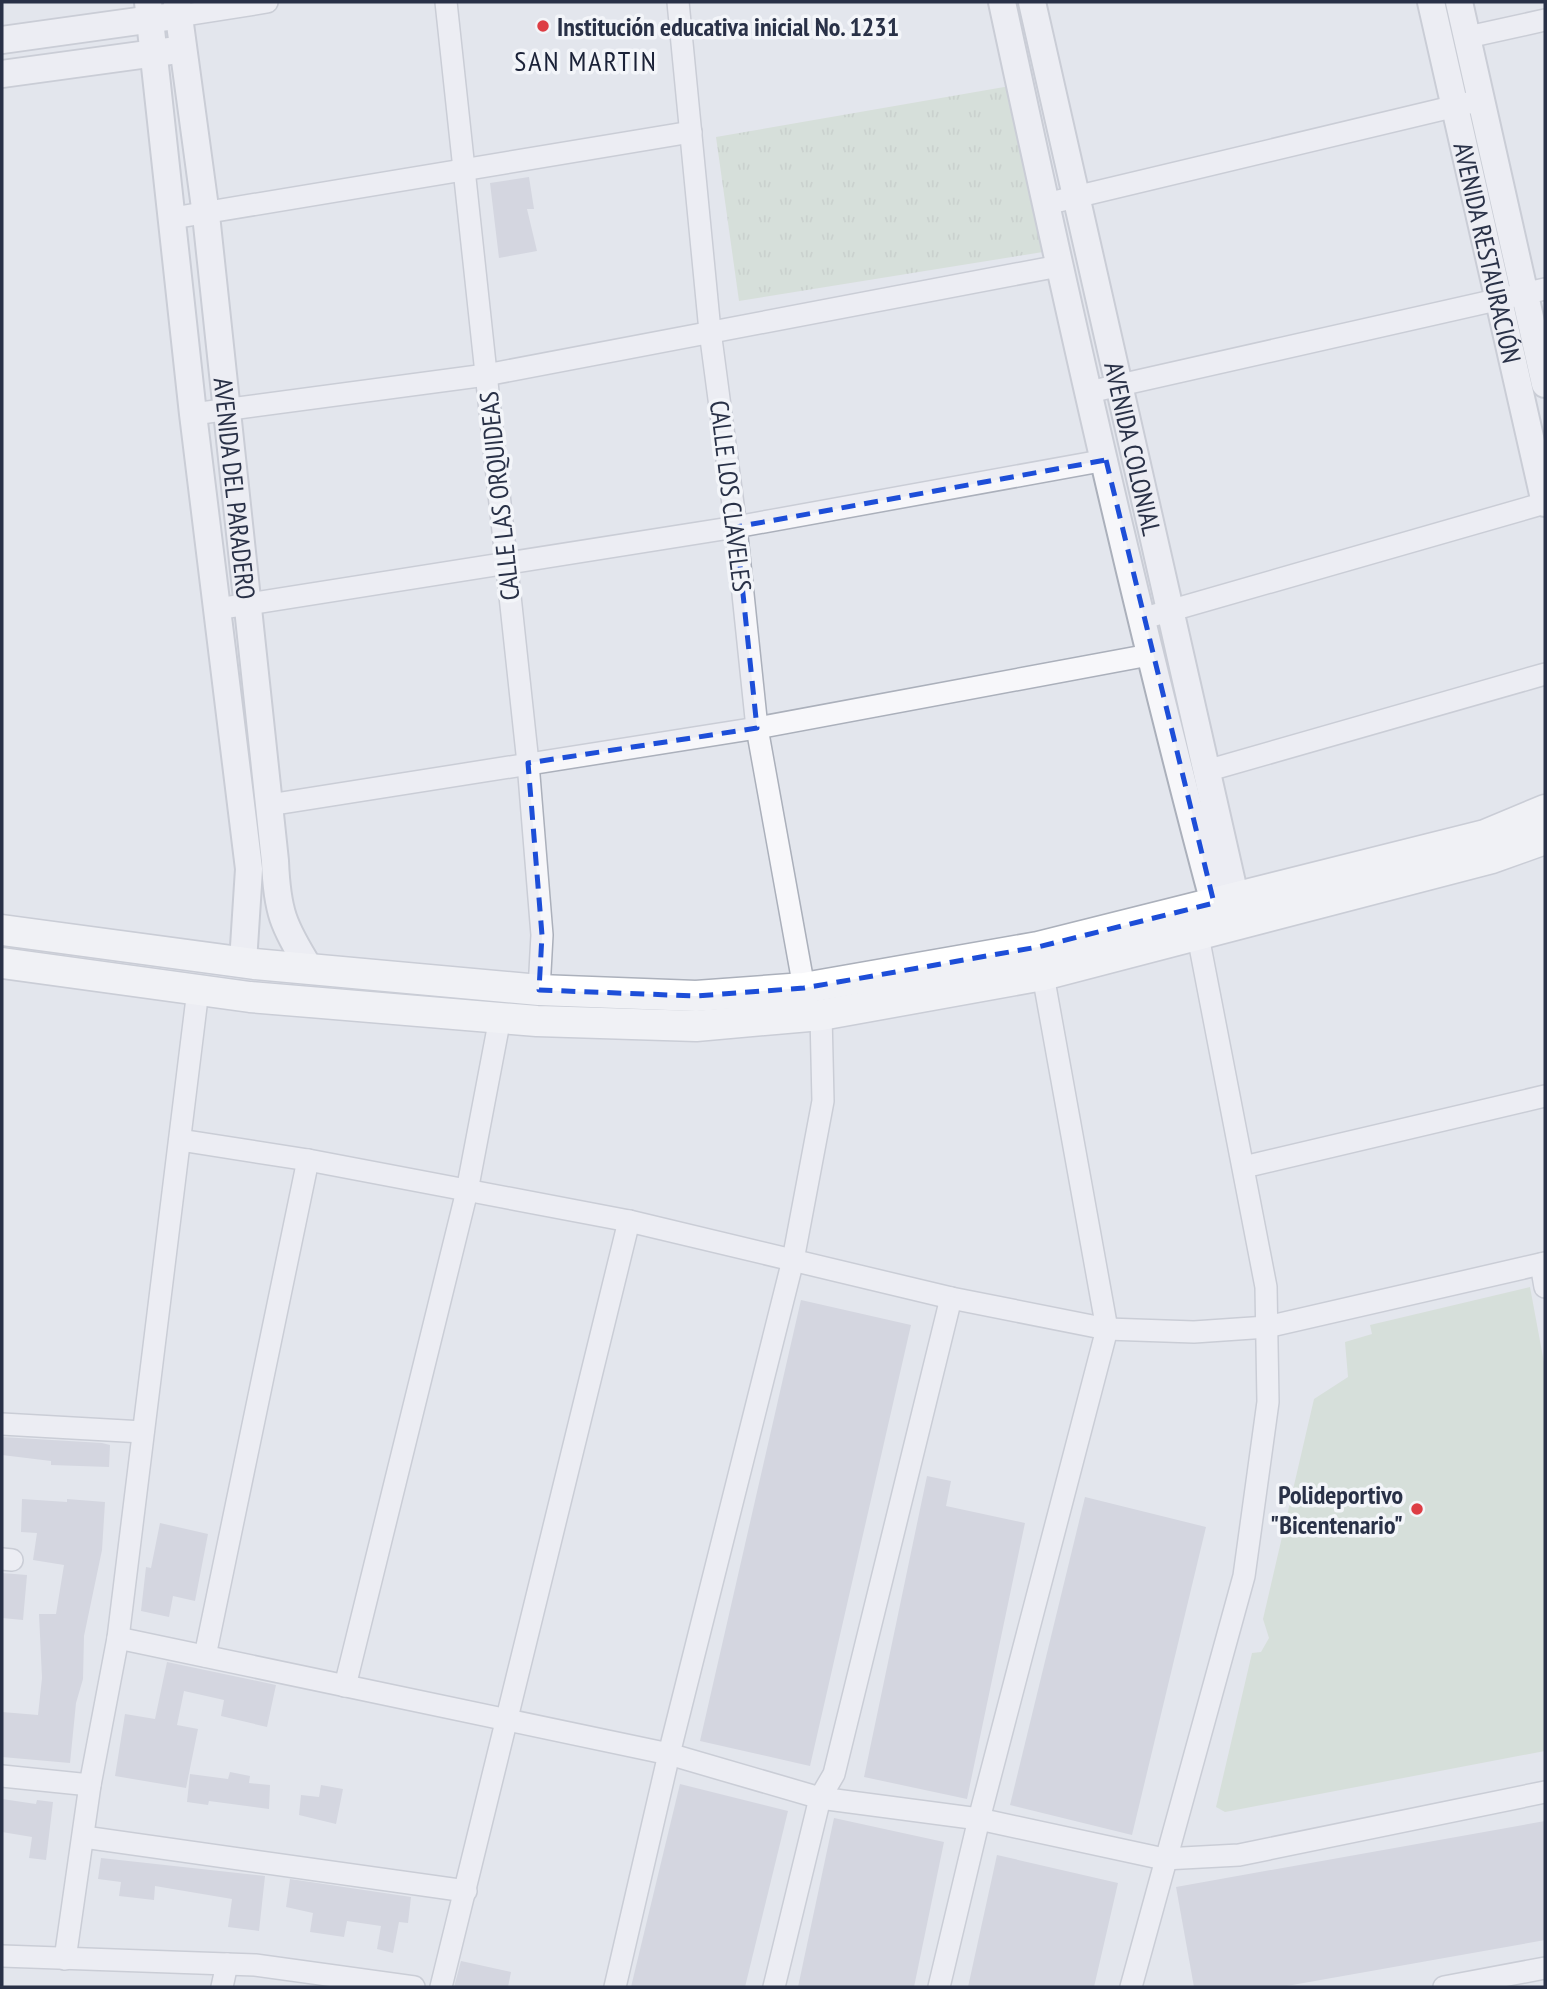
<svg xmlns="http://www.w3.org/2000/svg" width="1547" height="1989" font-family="'PT Sans Narrow',sans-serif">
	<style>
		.park { fill: url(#park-tufts) }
		.garden { fill: #c6d7c3 }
		.building { fill: #c0c4d0 }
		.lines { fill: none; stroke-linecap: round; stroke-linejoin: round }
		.minor-casing { stroke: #abb0bb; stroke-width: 24 }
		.tertiary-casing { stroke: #abb0bb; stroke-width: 30 }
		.secondary-casing { stroke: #abb0bb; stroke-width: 33 }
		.minor { stroke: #f7f7fa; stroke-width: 21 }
		.tertiary { stroke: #f7f7fa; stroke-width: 26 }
		.secondary { stroke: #fff; stroke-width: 30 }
		.marked { fill: none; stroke: #1d4ed8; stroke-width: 5; stroke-dasharray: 14 9; stroke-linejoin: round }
		.poi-dot { fill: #dd3d44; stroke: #f3f5f9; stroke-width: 2.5 }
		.labels { text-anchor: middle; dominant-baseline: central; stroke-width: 7; stroke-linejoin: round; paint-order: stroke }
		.poi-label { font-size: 26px; font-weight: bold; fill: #293147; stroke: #f3f5f9; text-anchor: start }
		.street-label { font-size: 26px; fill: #293147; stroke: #f3f5f9 }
		.neighbourhood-label { font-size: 28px; letter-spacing: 2px; fill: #1b2238; stroke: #f3f5f9 }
	</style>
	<defs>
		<pattern id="park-tufts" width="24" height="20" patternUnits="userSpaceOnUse" patternTransform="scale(1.75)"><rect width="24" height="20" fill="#c6d7c3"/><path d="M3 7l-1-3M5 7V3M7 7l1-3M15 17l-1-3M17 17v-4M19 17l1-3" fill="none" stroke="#aab9a9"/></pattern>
	</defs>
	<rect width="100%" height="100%" fill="#e3e6ed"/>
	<path class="park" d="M 1010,86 L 1043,252 L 739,301 L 716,137 Z"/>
	<path class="garden" d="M 1530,1287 L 1545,1368 L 1545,1751 L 1225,1812 L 1216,1807 L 1252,1653 L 1261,1652 L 1269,1638 L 1263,1619 L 1314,1399 L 1348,1377 L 1345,1342 L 1372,1334 L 1370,1325 Z"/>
	<g class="building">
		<path d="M 529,177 L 534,209 L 527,209 L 537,251 L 499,258 L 490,183 Z"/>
		<path d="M 801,1300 L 911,1325 L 810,1766 L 700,1741 Z"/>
		<path d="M 2,1437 L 102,1443 L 110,1445 L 109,1467 L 51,1465 L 51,1461 L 2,1455 Z"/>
		<path d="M 927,1476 L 951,1481 L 946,1506 L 1025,1523 L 967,1799 L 864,1777 Z"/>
		<path d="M 1085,1497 L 1206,1527 L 1132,1835 L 1010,1805 Z"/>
		<path d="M 22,1499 L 67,1502 L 67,1499 L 105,1502 L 102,1550 L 84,1636 L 83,1679 L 76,1703 L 70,1763 L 2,1757 L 2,1712 L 38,1715 L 42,1678 L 39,1614 L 56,1614 L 64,1565 L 33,1560 L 37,1533 L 21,1532 Z"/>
		<path d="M 160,1523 L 208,1534 L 195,1601 L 173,1596 L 169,1617 L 141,1611 L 146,1567 L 151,1568 Z"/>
		<path d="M 2,1573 L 27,1575 L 23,1620 L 2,1618 Z"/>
		<path d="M 167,1662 L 276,1685 L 267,1727 L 221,1716 L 224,1700 L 184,1691 L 177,1725 L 198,1729 L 186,1788 L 115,1776 L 125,1714 L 155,1719 Z"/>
		<path d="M 230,1772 L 250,1776 L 249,1783 L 270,1785 L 269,1809 L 209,1801 L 208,1805 L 187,1802 L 190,1774 L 228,1779 Z"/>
		<path d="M 680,1784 L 788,1811 L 745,1987 L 631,1987 Z"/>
		<path d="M 321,1785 L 343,1789 L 336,1824 L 299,1815 L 301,1795 L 319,1797 Z"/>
		<path d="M 2,1799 L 36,1804 L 37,1800 L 53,1802 L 46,1860 L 29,1858 L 32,1837 L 2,1832 Z"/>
		<path d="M 834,1818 L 944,1842 L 914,1987 L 798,1987 Z"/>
		<path d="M 1545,1821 L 1545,1940 L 1281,1987 L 1194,1987 L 1176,1887 Z"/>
		<path d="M 997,1855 L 1118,1883 L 1094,1987 L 968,1987 Z"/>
		<path d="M 101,1858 L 265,1876 L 259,1931 L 228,1927 L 232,1899 L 155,1886 L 154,1900 L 119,1896 L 121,1882 L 98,1879 Z"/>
		<path d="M 290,1879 L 411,1897 L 408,1923 L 399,1922 L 393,1953 L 377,1949 L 381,1926 L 347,1921 L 344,1937 L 310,1932 L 313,1913 L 286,1907 Z"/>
		<path d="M 461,1961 L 511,1972 L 508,1987 L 454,1987 Z"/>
	</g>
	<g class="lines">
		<g class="minor-casing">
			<g id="minor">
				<path d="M 446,2 L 528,763 L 542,935 L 539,990"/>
				<path d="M 678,2 L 710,331 L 736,527 L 757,728 L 804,988"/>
				<path d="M 179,16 L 267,2"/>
				<path d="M 1468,37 L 1545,20"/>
				<path d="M 1046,204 L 1481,100"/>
				<path d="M 173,218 L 691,132"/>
				<path d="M 1089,392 L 1545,289"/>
				<path d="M 193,414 L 486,375 L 1059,266"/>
				<path d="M 217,609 L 736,527 L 1106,460"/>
				<path d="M 1141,619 L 1545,503"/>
				<path d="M 1206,771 L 1545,674"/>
				<path d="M 269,805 L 757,728 L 1149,655"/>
				<path d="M 180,1140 L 308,1160 L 629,1221 L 951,1298 L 1107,1329 L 1194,1332 L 1267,1327 L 1545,1263"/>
				<path d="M 1244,1167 L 1545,1096"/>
				<path d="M 1541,1264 L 1545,1287"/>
				<path d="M 2,1424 L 143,1432"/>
				<path d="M 2,1559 L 12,1560"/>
				<path d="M 118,1638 L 669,1754 L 820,1798 L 979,1819 L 1164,1859 L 1239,1855 L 1545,1792"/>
				<path d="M 205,1656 L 308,1160"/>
				<path d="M 345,1686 L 467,1191 L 500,1018"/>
				<path d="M 2,1776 L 90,1785"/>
				<path d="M 84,1837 L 466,1891"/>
				<path d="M 2,1956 L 255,1965 L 414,1987"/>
				<path d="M 65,1959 L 90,1785 L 118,1638 L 198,990"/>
				<path d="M 222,1987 L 227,1964"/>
				<path d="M 441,1987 L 629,1221"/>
				<path d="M 615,1987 L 669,1754 L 793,1260 L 823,1101 L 821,1015"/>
				<path d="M 774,1987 L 820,1798 L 834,1774 L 951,1298"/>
				<path d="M 939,1987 L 979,1819 L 1107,1329 L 1043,975"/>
				<path d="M 1131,1987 L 1244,1576 L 1268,1402 L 1266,1287 L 1198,936"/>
				<path d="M 1444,1987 L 1545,1968"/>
			</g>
		</g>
		<g class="tertiary-casing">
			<g id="tertiary">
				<path d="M 148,2 L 193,414 L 249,869 L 243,962"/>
				<path id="s1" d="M 177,2 L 206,215 L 275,861 C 277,911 283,926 310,969"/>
				<path d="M 1002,2 C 1067,304 1134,605 1214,903"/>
				<path id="s2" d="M 1032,2 L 1235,896"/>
				<path id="s3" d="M 1431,2 L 1545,503"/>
				<path d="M 1459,2 L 1545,384"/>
				<path d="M 2,40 L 167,17"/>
				<path d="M 2,74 L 170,51"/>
			</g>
		</g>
		<g class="secondary-casing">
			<g id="secondary">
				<path d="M 2,930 L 254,964 L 539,990 L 696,996 L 804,988 L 1038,947 L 1485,835 L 1545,810"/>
				<path d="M 2,963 L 250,997 L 537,1021 L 696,1026 L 821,1015 L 1043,975 L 1492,858 L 1545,839"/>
			</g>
		</g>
		<use href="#minor" class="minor"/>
		<use href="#tertiary" class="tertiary"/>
		<use href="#secondary" class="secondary"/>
	</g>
	<path d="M0 0H1547V1989H0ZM 1106,460 L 1214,903 L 1038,947 L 804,988 L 696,996 L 539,990 L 542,935 L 528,763 L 757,728 L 736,527 Z" fill="#e3e6ed" fill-opacity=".55" fill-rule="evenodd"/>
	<path class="marked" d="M 1106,460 L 1214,903 L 1038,947 L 804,988 L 696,996 L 539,990 L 542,935 L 528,763 L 757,728 L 736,527 Z"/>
	<g class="poi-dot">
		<circle cx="543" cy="26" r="7"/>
		<circle cx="1417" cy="1509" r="7"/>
	</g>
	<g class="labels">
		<g class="poi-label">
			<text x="557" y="26">Institución educativa inicial No. 1231</text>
			<text x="1403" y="1494" text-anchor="end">Polideportivo<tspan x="1403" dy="30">"Bicentenario"</tspan></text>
		</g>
		<g class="street-label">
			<text stroke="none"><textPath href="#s3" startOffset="257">AVENIDA RESTAURACIÓN</textPath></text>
			<text stroke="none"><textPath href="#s2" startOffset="458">AVENIDA COLONIAL</textPath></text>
			<text stroke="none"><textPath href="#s1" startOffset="490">AVENIDA DEL PARADERO</textPath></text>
			<text transform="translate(499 496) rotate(-96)">CALLE LAS ORQUIDEAS</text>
			<text transform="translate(731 496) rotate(83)">CALLE LOS CLAVELES</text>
		</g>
		<g class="neighbourhood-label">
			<text x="586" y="60">SAN MARTIN</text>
		</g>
	</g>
	<rect width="1547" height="1989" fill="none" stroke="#293147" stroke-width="7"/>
</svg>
